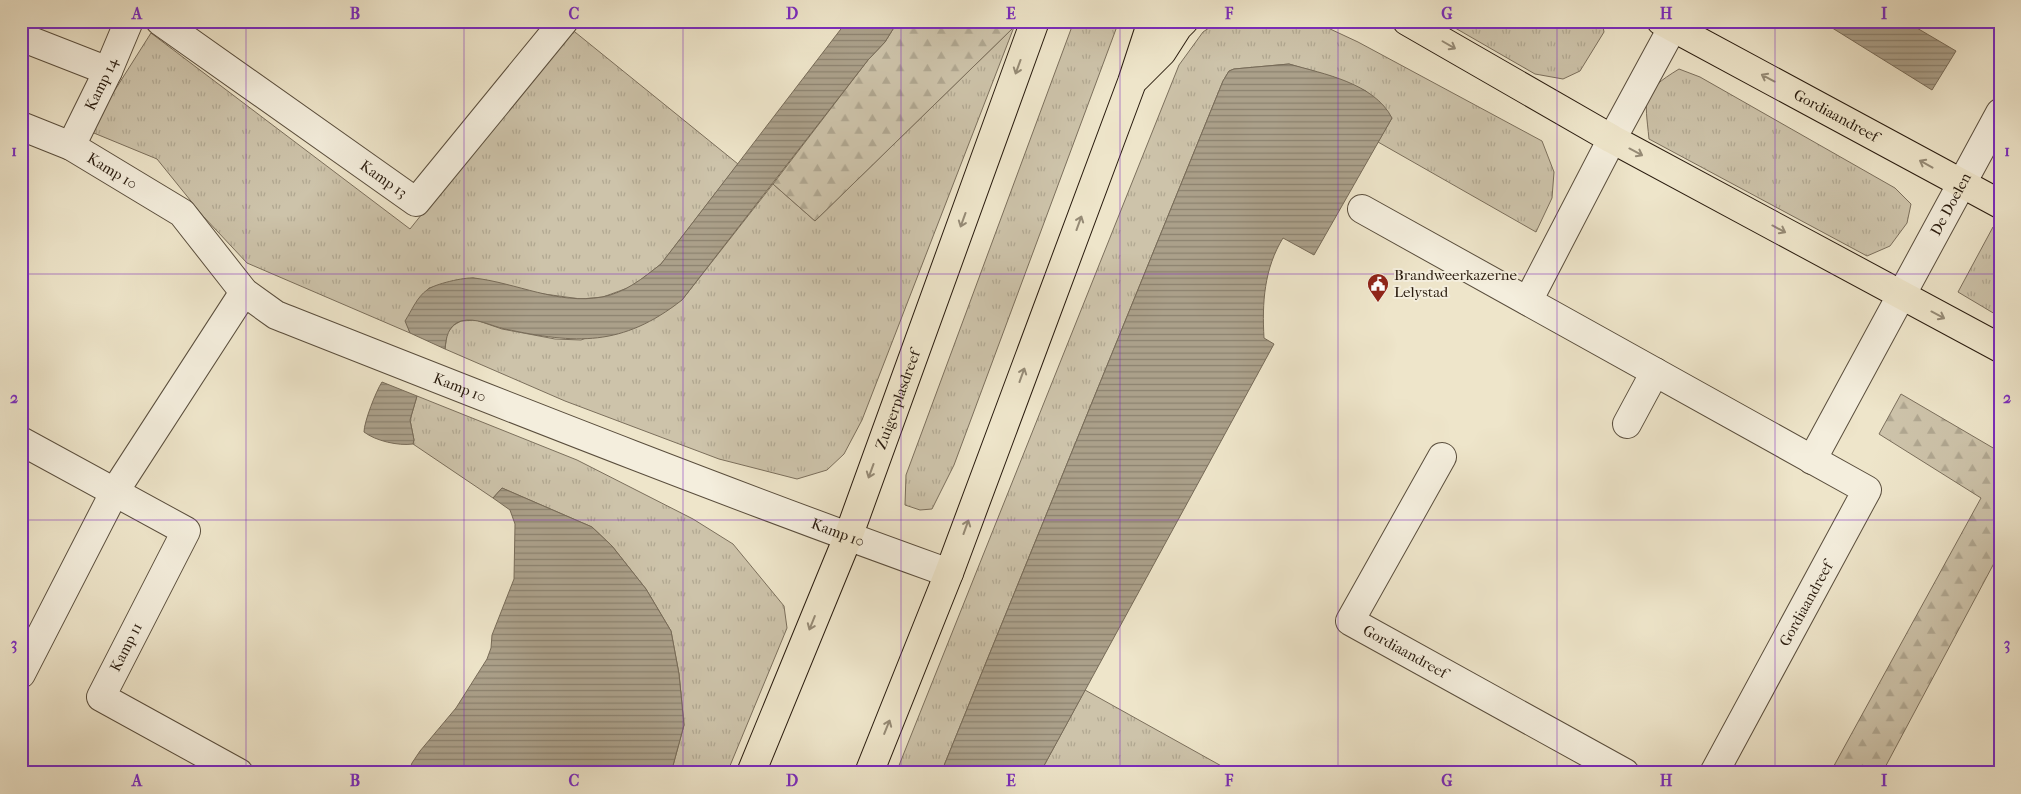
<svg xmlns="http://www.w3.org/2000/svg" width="2021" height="794" font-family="'IM FELL French Canon',serif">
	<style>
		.grass { fill: url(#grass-tufts); stroke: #7b6f5c }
		.forest { fill: url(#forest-firs); stroke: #7b6f5c }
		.water { fill: url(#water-rules); stroke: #776b58 }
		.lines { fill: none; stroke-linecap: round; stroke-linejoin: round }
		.minor-casing { stroke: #5a4e3d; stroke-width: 30 }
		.major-casing { stroke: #291b0e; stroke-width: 30 }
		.minor { stroke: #f4eedd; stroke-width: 28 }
		.major { stroke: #eee5ca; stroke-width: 28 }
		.oneway { stroke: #958a75 }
		.grid { fill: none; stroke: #7b2cbf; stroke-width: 1; stroke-opacity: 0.55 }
		.labels { text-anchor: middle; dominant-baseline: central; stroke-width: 4; stroke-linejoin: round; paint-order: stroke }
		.street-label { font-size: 15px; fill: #291b0e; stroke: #f4eedd }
		.poi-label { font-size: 15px; fill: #291b0e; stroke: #f4eedd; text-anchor: start }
		.neatline { fill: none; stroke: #7b2cbf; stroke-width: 2 }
		.grid-label { font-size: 16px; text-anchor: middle; font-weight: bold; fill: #7b2cbf }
	</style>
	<defs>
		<pattern id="grass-tufts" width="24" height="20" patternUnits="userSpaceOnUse" patternTransform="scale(1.25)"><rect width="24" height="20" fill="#cdc3aa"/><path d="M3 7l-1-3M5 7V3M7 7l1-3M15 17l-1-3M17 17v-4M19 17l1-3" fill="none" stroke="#b0a791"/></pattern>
		<pattern id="forest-firs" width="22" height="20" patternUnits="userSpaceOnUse" patternTransform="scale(1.25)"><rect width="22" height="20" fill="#cdc3aa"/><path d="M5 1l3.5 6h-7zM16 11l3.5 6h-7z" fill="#b0a791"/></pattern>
		<pattern id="water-rules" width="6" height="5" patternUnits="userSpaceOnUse" patternTransform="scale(1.25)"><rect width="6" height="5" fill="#aba08a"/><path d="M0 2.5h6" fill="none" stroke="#8b826f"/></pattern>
	</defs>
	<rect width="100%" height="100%" fill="#eee5ca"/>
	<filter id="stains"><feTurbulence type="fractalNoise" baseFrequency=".004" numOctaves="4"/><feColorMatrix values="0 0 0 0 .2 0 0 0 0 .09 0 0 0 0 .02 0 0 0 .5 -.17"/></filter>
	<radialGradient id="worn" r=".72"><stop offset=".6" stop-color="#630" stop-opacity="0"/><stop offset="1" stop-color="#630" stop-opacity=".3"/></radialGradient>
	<g class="grass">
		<path d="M 1074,21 L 1119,21 L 954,465 L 932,509 L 920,510 L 905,505 L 906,475 Z"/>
		<path d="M 1219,21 L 1313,21 L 1358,42 L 1542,141 L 1554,172 L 1552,198 L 1536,232 L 1378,142 L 1392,118 L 1366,91 L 1336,78 L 1289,64 L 1234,69 L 1229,71 L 1223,81 L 941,773 L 896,773 L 1179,65 L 1203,32 Z"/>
		<path d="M 1443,21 L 1602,21 L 1604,32 L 1580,71 L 1563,79 L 1535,74 Z"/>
		<path d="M 1014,27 L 862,420 L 844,454 L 827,470 L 797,479 L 719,459 L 565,401 L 445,349 L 447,333 L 454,325 L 461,321 L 476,320 L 502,329 L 555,339 L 581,340 L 682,300 L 773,184 L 815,221 Z"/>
		<path d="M 570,28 L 738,164 L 661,264 L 633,286 L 603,297 L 581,299 L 529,292 L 473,278 L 429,288 L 406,321 L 410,333 L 247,263 L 203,216 L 157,159 L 89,131 L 151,33 L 410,229 Z"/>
		<path d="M 1679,69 L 1700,77 L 1895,188 L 1911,204 L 1907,223 L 1890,246 L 1867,256 L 1649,139 C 1645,97 1640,93 1679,69 Z"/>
		<path d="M 1993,227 L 2000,231 L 2000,317 L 1958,292 Z"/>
		<path d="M 417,396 L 577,460 L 693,519 L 733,544 L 784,606 L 787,628 L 727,773 L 671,773 L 684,725 L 679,674 L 671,631 L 646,589 L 612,546 L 592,527 L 502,488 L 493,498 L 413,444 L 414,440 L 410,420 Z"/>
		<path d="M 1085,690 L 1234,773 L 1040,773 Z"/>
	</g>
	<g class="forest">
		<path d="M 898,21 L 1016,21 L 1014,27 L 815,221 L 773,184 L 868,60 L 885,42 Z"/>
		<path d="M 1901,394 L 2000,452 L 2000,552 L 1882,773 L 1830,773 L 1981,498 L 1879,434 Z"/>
	</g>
	<g class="water">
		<path d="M 847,21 L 898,21 L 885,42 L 868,60 L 682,300 C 622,347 576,344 505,329 C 491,326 476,317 461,321 C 448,325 446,338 445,349 L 410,333 L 405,321 C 412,310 417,297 427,290 C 434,284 465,277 474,278 C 517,283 558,305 602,297 C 625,293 643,278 661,264 Z"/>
		<path d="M 1821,21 L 1905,21 L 1956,51 L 1932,90 Z"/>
		<path d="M 1289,64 C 1324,74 1374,83 1392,118 L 1314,255 L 1283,238 C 1264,269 1262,303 1264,338 L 1274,344 L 1040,773 L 941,773 L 1223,81 L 1229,71 L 1234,69 Z"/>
		<path d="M 382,382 L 417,396 L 410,420 L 414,440 L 413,444 C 398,446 376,441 364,432 C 364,422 376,391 382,382 Z"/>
		<path d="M 502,488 L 592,527 L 612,546 L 646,589 L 671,631 L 679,674 L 684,725 L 671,773 L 408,773 L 412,763 L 420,751 L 456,708 L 487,659 L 491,648 L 492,635 L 514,579 L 515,524 L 510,510 L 493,498 Z"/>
	</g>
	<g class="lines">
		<g class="minor-casing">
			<g id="minor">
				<path id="s1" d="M 160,21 L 416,202 L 564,21"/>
				<path d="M 21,37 L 108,71"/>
				<path id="s2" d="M 21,126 L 71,146 L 182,213 L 244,292 L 276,315 C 499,403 723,492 949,573"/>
				<path id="s3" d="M 71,146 L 108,71 L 129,21"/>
				<path d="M 1362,209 L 1867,490 L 1714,773"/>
				<path d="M 1528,301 L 1612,139 L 1676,21"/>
				<path d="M 1627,424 L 1655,372"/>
				<path d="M 21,441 L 186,531 L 101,697 L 239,773"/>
				<path id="s4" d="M 1442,457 L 1350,621 L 1625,773"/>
				<path id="s5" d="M 1812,460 L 2000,113"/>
				<path d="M 21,674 L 115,491 L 244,292"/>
			</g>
		</g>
		<g class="major-casing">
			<g id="major">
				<path d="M 1407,21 L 1612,139 L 2000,348"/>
				<path id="s6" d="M 1661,21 L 2000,204"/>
				<path d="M 1136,78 L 1162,52 L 1178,27 L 1184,21"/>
				<path id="s7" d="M 751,773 L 848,537 L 1035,21"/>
				<path d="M 869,773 L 949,573 L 1132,82 L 1152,21"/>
			</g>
		</g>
		<use href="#minor" class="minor"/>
		<use href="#major" class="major"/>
	</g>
	<defs><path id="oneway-shaft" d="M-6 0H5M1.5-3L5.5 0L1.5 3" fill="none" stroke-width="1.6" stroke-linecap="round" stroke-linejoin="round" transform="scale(1.25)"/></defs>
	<g class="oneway">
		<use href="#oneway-shaft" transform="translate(1449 45) rotate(30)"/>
		<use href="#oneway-shaft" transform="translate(1018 67) rotate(110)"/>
		<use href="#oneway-shaft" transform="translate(1768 78) rotate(-152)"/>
		<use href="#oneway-shaft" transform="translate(1636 152) rotate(28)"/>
		<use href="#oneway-shaft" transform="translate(1926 164) rotate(-151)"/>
		<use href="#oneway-shaft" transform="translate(963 220) rotate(110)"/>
		<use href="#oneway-shaft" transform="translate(1079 223) rotate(-70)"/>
		<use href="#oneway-shaft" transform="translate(1779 229) rotate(28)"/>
		<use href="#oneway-shaft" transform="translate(1938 315) rotate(28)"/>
		<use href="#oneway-shaft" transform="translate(1022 375) rotate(-70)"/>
		<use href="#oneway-shaft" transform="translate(871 471) rotate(110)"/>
		<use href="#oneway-shaft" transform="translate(966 527) rotate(-70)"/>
		<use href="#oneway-shaft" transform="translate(812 623) rotate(112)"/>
		<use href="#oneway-shaft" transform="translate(887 727) rotate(-68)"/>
	</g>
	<path class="grid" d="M 246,21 L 246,773M 464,21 L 464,773M 683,21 L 683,773M 901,21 L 901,773M 1120,21 L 1120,773M 1338,21 L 1338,773M 1557,21 L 1557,773M 1775,21 L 1775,773M 21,274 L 2000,274M 21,520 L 2000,520"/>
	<defs>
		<g id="civic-pin" transform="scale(1.125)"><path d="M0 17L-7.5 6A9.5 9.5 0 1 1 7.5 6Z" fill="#8f2418" stroke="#f4eedd"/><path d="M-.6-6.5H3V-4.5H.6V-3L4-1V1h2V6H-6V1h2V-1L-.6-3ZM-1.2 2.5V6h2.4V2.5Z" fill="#fff"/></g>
	</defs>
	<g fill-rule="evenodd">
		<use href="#civic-pin" x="1378" y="284"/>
	</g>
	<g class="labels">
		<g class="street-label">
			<text stroke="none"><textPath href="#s3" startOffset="69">Kamp 14</textPath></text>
			<text stroke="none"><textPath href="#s6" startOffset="199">Gordiaandreef</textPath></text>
			<text stroke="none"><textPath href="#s2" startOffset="102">Kamp 10</textPath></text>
			<text stroke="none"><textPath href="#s1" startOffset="274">Kamp 13</textPath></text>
			<text stroke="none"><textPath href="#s5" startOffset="291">De Doelen</textPath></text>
			<text stroke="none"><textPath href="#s2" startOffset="521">Kamp 10</textPath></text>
			<text stroke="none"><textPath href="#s7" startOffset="401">Zuigerplasdreef</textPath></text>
			<text stroke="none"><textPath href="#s2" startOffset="926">Kamp 10</textPath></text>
			<text transform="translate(1806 604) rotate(-61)">Gordiaandreef</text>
			<text transform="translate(126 647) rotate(-63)">Kamp 11</text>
			<text stroke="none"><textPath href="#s4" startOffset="251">Gordiaandreef</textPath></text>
		</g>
		<g class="poi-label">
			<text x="1394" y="275">Brandweerkazerne<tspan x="1394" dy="17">Lelystad</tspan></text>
		</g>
	</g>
	<rect width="2021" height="794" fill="none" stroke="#eee5ca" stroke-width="55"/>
	<rect x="28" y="28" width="1966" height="738" class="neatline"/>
	<g class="grid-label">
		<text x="137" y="19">A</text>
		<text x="355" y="19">B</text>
		<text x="574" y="19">C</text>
		<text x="792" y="19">D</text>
		<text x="1011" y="19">E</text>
		<text x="1229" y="19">F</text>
		<text x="1447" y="19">G</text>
		<text x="1666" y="19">H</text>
		<text x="1884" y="19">I</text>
		<text x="14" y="156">1</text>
		<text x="2007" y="156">1</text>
		<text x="14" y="403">2</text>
		<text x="2007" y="403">2</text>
		<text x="14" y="649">3</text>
		<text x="2007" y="649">3</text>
		<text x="137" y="786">A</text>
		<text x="355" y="786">B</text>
		<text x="574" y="786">C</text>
		<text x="792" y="786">D</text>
		<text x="1011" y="786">E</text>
		<text x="1229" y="786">F</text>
		<text x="1447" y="786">G</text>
		<text x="1666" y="786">H</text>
		<text x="1884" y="786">I</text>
	</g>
	<rect width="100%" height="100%" filter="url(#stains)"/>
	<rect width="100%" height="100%" fill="url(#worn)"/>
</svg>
